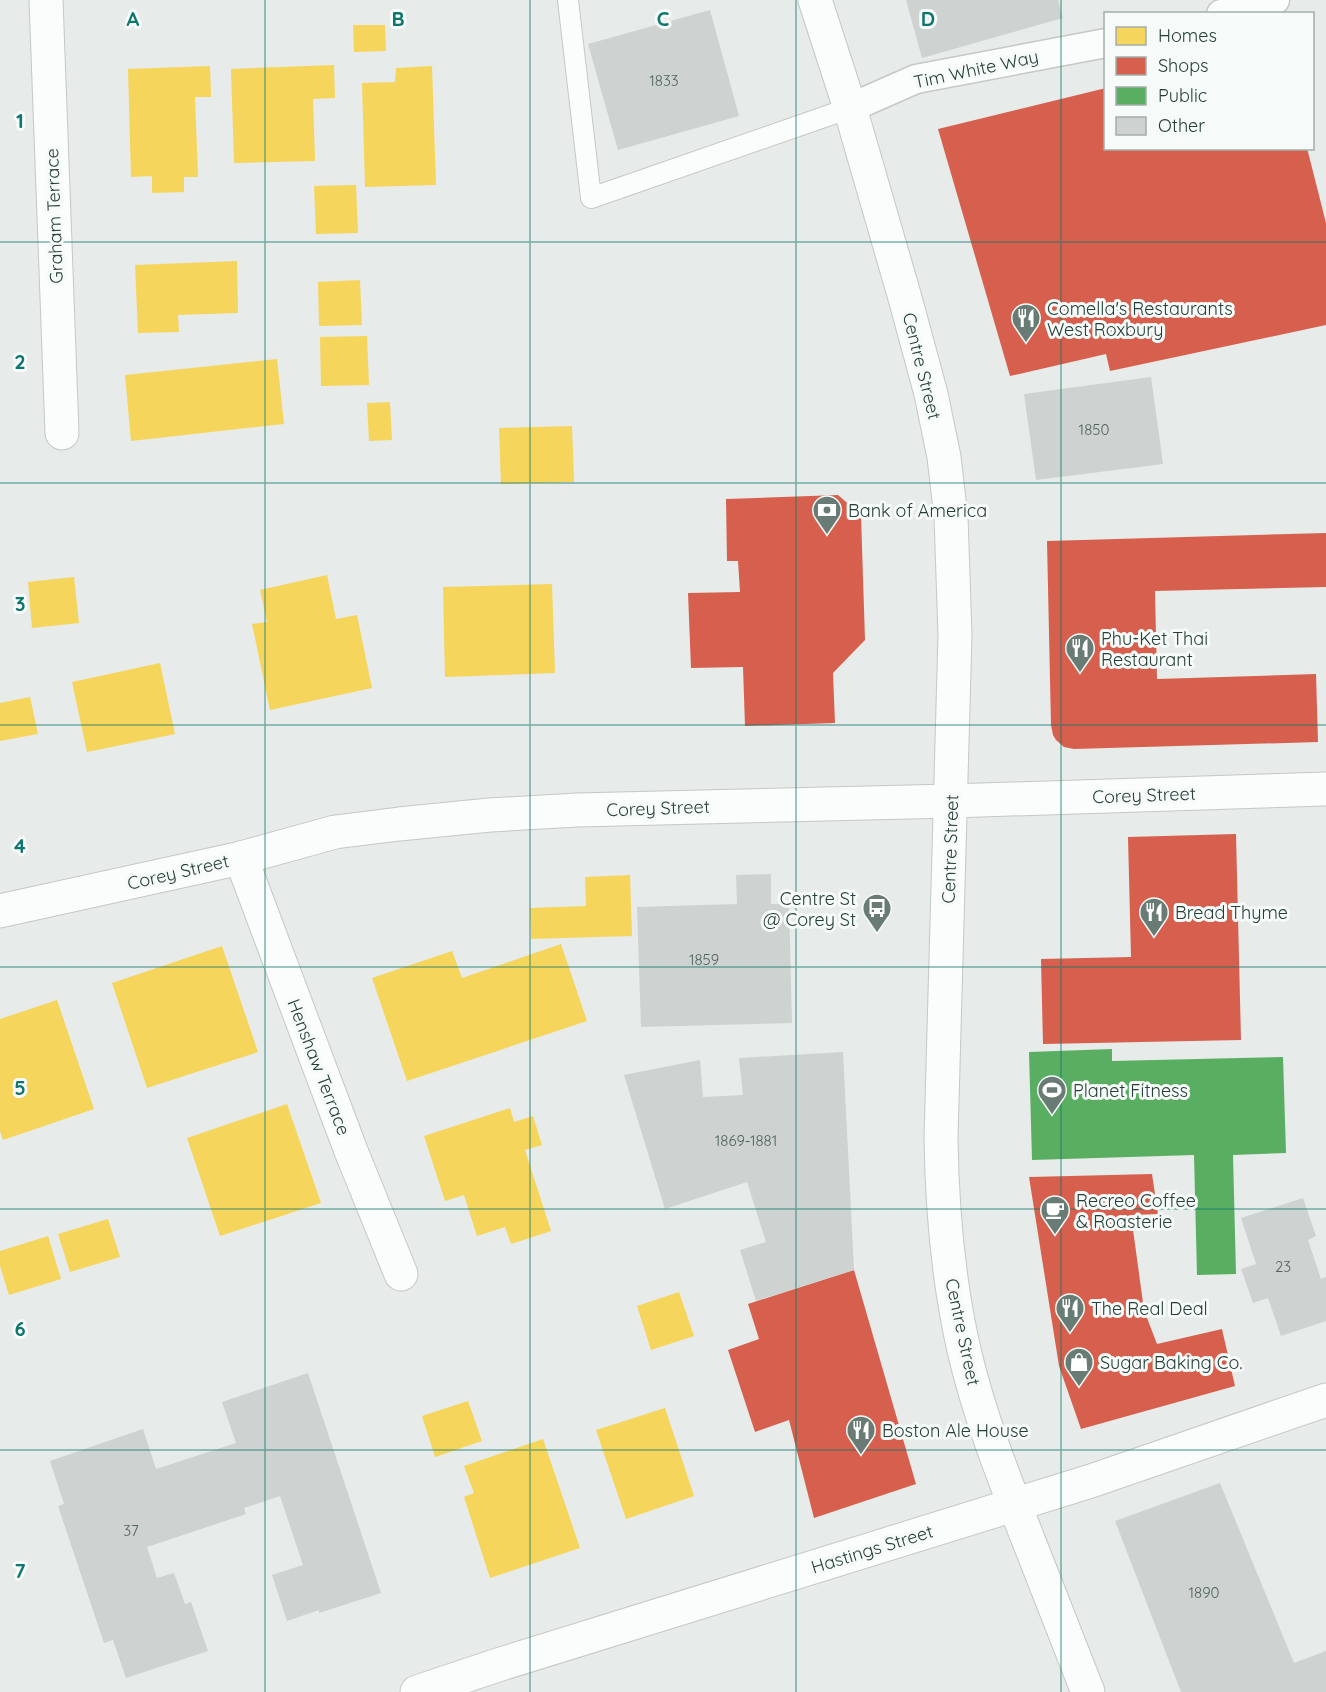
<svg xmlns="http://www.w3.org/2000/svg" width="1326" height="1692" font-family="Quicksand,sans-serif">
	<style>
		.homes { fill: #f6d55c }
		.shops { fill: #d6604d }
		.public { fill: #5aae61 }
		.building { fill: #ced2d0 }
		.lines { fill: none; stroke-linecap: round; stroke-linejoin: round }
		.service-casing { stroke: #c4c8c6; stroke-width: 22 }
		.pedestrian-casing { stroke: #c4c8c6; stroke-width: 31 }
		.minor-casing { stroke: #c4c8c6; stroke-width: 35 }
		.tertiary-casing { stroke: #c4c8c6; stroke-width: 35 }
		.secondary-casing { stroke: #c3c9c6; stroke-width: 35 }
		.service { stroke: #fbfcfc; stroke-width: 20 }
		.pedestrian { stroke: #fbfcfc; stroke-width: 28 }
		.minor { stroke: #fbfcfc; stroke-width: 33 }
		.tertiary { stroke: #fbfcfc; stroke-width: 33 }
		.secondary { stroke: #fbfcfc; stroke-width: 33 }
		.grid { fill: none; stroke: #0f766e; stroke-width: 1.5; stroke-opacity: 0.55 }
		.labels { text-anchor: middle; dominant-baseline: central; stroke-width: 6; stroke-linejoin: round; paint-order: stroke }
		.number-label { font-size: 15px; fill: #50645e }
		.street-label { font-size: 18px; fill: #253e37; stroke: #f6faf8 }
		.poi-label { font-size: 18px; fill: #253e37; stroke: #f6faf8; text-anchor: start }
		.grid-label { font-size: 20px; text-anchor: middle; font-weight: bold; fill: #0f766e; stroke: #f6faf8; stroke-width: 6; stroke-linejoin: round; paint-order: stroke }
	</style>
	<rect width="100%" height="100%" fill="#e7ebe9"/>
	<g class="homes">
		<path d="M 353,25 L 385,25 L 386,51 L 354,52 Z"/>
		<path d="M 334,65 L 335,98 L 313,99 L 315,161 L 234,163 L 231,69 Z"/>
		<path d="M 210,66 L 211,97 L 195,97 L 198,177 L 184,177 L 184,192 L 152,193 L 152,176 L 131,177 L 128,69 Z"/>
		<path d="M 432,66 L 436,185 L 365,187 L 362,83 L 395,82 L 396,68 Z"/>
		<path d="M 356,185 L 358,233 L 316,234 L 314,186 Z"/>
		<path d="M 237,261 L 238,313 L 178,315 L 179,332 L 138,333 L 135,265 Z"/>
		<path d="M 360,280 L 362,325 L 319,326 L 318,282 Z"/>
		<path d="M 367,336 L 369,385 L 321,386 L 320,337 Z"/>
		<path d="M 277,359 L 284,424 L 131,441 L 125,375 Z"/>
		<path d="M 390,402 L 392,440 L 369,441 L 367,403 Z"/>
		<path d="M 572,426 L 574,482 L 501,484 L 499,428 Z"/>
		<path d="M 327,575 L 336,619 L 357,615 L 372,688 L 270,710 L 252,624 L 267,622 L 260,590 Z"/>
		<path d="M 74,577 L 79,623 L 32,628 L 28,582 Z"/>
		<path d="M 552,584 L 555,673 L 445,677 L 443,587 Z"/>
		<path d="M 160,663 L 175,734 L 87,752 L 72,682 Z"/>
		<path d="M 30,697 L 38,734 L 0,741 L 0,703 Z"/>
		<path d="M 630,875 L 632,936 L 531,939 L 530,908 L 586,906 L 585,877 Z"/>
		<path d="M 561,944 L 587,1021 L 407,1081 L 372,978 L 452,951 L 462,978 Z"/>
		<path d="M 222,946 L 258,1052 L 147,1088 L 112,983 Z"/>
		<path d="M 57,1000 L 94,1109 L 3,1140 L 0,1131 L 0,1019 Z"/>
		<path d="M 287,1104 L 321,1203 L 220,1236 L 187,1138 Z"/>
		<path d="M 510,1108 L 514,1122 L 533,1116 L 542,1145 L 525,1150 L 551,1231 L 511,1244 L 505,1227 L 477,1236 L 464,1195 L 445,1201 L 424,1136 Z"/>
		<path d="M 108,1219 L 120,1257 L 70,1272 L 58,1234 Z"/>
		<path d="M 48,1236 L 61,1279 L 9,1295 L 0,1266 L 0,1251 Z"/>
		<path d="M 679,1292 L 694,1336 L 651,1350 L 637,1306 Z"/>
		<path d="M 468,1401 L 482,1441 L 435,1457 L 422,1416 Z"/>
		<path d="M 665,1408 L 694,1496 L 626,1519 L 596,1430 Z"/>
		<path d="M 543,1439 L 580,1548 L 490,1578 L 464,1497 L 474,1493 L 464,1466 Z"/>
	</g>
	<g class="shops">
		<path d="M 1106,88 L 1106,148 L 1307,148 L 1326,223 L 1326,325 L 1110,371 L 1106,354 L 1010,376 L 938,129 Z"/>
		<path d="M 838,495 L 861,515 L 865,640 L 833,673 L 835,723 L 745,726 L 743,667 L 691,668 L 688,593 L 740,592 L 738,561 L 727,561 L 726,499 Z"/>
		<path d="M 1326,533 L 1326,587 L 1155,591 L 1157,679 L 1316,674 L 1318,742 L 1074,749 L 1064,747 L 1056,740 L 1053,735 L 1051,725 L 1047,541 Z"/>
		<path d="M 1236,834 L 1241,1040 L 1043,1044 L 1041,959 L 1131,957 L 1128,837 Z"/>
		<path d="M 1152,1174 L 1158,1214 L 1131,1215 L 1144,1310 L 1157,1344 L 1222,1329 L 1235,1386 L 1081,1429 L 1059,1366 L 1029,1177 Z"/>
		<path d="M 854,1270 L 916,1484 L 814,1518 L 789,1420 L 755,1432 L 728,1350 L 759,1339 L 748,1304 Z"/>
	</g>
	<path class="public" d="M 1112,1049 L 1112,1061 L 1283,1057 L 1286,1153 L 1233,1155 L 1236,1274 L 1197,1275 L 1194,1155 L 1032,1160 L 1029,1052 Z"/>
	<g class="building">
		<path d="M 906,0 L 1058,0 L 1063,18 L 922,58 Z"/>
		<path d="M 710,10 L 739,116 L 618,150 L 588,44 Z"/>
		<path d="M 1151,377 L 1163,464 L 1036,480 L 1024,394 Z"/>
		<path d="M 771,874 L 771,904 L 789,904 L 792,1023 L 641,1027 L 637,907 L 737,904 L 736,875 Z"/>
		<path d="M 843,1052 L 854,1270 L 756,1301 L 740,1250 L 766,1242 L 747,1182 L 665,1209 L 624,1075 L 700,1060 L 703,1097 L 743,1095 L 739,1058 Z"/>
		<path d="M 1303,1198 L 1316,1236 L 1308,1240 L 1321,1279 L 1326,1277 L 1326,1321 L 1281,1336 L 1268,1298 L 1253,1303 L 1241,1269 L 1256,1264 L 1241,1218 Z"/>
		<path d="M 308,1373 L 381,1593 L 319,1613 L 319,1610 L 287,1621 L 272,1575 L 303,1565 L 280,1496 L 244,1508 L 246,1514 L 147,1547 L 157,1578 L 174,1573 L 185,1604 L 191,1602 L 208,1651 L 126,1678 L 113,1640 L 104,1643 L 58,1506 L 64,1504 L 50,1461 L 143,1429 L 156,1469 L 236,1443 L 222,1402 Z"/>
		<path d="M 1220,1483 L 1294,1663 L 1326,1651 L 1326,1692 L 1181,1692 L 1115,1521 Z"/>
	</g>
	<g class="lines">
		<g class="service-casing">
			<path id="service" d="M 568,0 L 591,198 L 850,108"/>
		</g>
		<g class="pedestrian-casing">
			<g id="pedestrian">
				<path d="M 1221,14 L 1275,0"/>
				<path d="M 850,108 L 916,79 L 1106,43"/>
			</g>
		</g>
		<g class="minor-casing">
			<g id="minor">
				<path d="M 46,0 L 62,433"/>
				<path d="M 951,801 L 1326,789"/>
				<path d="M 241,858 L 351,1151 L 401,1274"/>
				<path d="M 417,1692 L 501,1664 L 1091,1481 L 1326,1400"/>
			</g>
		</g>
		<g class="tertiary-casing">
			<path id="tertiary" d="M 0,911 L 241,858 L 335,832 L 399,824 L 490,815 L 577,810 L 951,801"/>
		</g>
		<g class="secondary-casing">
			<path id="secondary" d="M 815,0 L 850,108 L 905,298 L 931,394 L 944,457 L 951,517 L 955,635 L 941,1138 C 942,1210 948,1280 964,1350 C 979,1415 1004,1478 1028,1539 C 1048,1590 1068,1641 1088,1692"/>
		</g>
		<use href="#service" class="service"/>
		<use href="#pedestrian" class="pedestrian"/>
		<use href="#minor" class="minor"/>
		<use href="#tertiary" class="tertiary"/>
		<use href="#secondary" class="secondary"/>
	</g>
	<path class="grid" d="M 265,0 L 265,1692M 530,0 L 530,1692M 796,0 L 796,1692M 1061,0 L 1061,1692M 0,242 L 1326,242M 0,483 L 1326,483M 0,725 L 1326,725M 0,967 L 1326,967M 0,1209 L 1326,1209M 0,1450 L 1326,1450"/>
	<defs>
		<g id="restaurant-pin" transform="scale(1.5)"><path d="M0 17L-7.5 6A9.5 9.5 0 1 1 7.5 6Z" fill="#697b75" stroke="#f6faf8"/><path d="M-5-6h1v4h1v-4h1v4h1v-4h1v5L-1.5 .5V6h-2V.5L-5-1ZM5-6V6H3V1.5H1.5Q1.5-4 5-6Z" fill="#fff"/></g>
		<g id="bank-pin" transform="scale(1.5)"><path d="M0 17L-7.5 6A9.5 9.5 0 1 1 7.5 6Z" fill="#697b75" stroke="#f6faf8"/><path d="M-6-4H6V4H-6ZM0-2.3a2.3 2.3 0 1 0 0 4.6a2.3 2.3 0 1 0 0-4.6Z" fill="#fff"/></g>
		<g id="bus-pin" transform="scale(1.5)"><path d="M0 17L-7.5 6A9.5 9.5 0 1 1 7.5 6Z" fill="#697b75" stroke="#f6faf8"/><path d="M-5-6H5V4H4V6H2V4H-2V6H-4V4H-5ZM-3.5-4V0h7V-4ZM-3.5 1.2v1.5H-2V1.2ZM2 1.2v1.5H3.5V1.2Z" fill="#fff"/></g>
		<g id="stadium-pin" transform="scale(1.5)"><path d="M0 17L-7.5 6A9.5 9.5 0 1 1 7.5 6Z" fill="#697b75" stroke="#f6faf8"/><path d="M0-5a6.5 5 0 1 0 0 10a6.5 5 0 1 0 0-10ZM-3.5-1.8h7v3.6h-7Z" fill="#fff"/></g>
		<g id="cafe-pin" transform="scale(1.5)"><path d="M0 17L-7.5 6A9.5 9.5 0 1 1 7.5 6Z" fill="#697b75" stroke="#f6faf8"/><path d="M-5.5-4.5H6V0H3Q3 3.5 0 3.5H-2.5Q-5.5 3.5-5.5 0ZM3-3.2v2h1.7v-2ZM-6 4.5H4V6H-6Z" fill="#fff"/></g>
		<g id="shop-pin" transform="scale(1.5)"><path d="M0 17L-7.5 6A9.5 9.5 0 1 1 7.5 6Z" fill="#697b75" stroke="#f6faf8"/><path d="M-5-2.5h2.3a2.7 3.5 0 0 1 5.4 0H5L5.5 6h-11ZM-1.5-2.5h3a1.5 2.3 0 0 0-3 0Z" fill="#fff"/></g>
	</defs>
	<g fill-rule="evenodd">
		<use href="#restaurant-pin" x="1026" y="318"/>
		<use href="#bank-pin" x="827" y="510"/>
		<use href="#restaurant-pin" x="1080" y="648"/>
		<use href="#bus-pin" x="877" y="908"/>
		<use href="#restaurant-pin" x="1154" y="912"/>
		<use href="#stadium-pin" x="1052" y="1090"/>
		<use href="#cafe-pin" x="1055" y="1210"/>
		<use href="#restaurant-pin" x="1070" y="1308"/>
		<use href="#shop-pin" x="1079" y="1362"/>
		<use href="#restaurant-pin" x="861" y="1430"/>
	</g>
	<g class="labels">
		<g class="number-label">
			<text x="664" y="80">1833</text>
			<text x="1094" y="429">1850</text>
			<text x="704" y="959">1859</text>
			<text x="746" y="1140">1869-1881</text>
			<text x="1283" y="1266">23</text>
			<text x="131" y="1530">37</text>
			<text x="1204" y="1592">1890</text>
		</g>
		<g class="street-label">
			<text transform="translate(976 69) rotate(-12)">Tim White Way</text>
			<text transform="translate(54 216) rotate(-92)">Graham Terrace</text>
			<text transform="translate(922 366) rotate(76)">Centre Street</text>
			<text transform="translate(1144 795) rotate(-2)">Corey Street</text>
			<text transform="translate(658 808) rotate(-2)">Corey Street</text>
			<text transform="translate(950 849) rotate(-88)">Centre Street</text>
			<text transform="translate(178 872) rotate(-13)">Corey Street</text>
			<text transform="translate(319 1067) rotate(69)">Henshaw Terrace</text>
			<text transform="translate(963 1332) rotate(78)">Centre Street</text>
			<text transform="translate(872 1549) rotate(-17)">Hastings Street</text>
		</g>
		<g class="poi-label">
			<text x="1047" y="308">Comella's Restaurants<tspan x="1047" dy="21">West Roxbury</tspan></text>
			<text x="848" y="510">Bank of America</text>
			<text x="1101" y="638">Phu-Ket Thai<tspan x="1101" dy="21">Restaurant</tspan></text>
			<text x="856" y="898" text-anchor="end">Centre St<tspan x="856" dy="21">@ Corey St</tspan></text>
			<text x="1175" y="912">Bread Thyme</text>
			<text x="1073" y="1090">Planet Fitness</text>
			<text x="1076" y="1200">Recreo Coffee<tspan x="1076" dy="21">&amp; Roasterie</tspan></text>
			<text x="1091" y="1308">The Real Deal</text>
			<text x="1100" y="1362">Sugar Baking Co.</text>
			<text x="882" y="1430">Boston Ale House</text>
		</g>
	</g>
	<g class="grid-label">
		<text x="133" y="26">A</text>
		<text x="398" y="26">B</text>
		<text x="663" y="26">C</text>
		<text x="928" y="26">D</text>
		<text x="20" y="128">1</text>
		<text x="20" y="369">2</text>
		<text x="20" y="611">3</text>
		<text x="20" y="853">4</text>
		<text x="20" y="1095">5</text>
		<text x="20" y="1336">6</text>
		<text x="20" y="1578">7</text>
	</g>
	<rect x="1104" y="12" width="210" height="138" fill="#f6faf8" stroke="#a2afab" stroke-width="1.5"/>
	<rect x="1116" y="27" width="30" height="18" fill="#f6d55c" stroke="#a2afab" stroke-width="1.5"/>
	<text x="1158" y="42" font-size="18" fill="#253e37">Homes</text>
	<rect x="1116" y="57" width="30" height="18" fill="#d6604d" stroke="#a2afab" stroke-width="1.5"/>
	<text x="1158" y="72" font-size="18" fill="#253e37">Shops</text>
	<rect x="1116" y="87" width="30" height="18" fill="#5aae61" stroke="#a2afab" stroke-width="1.5"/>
	<text x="1158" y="102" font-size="18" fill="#253e37">Public</text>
	<rect x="1116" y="117" width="30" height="18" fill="#ced2d0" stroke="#a2afab" stroke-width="1.5"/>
	<text x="1158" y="132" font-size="18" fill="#253e37">Other</text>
</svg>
